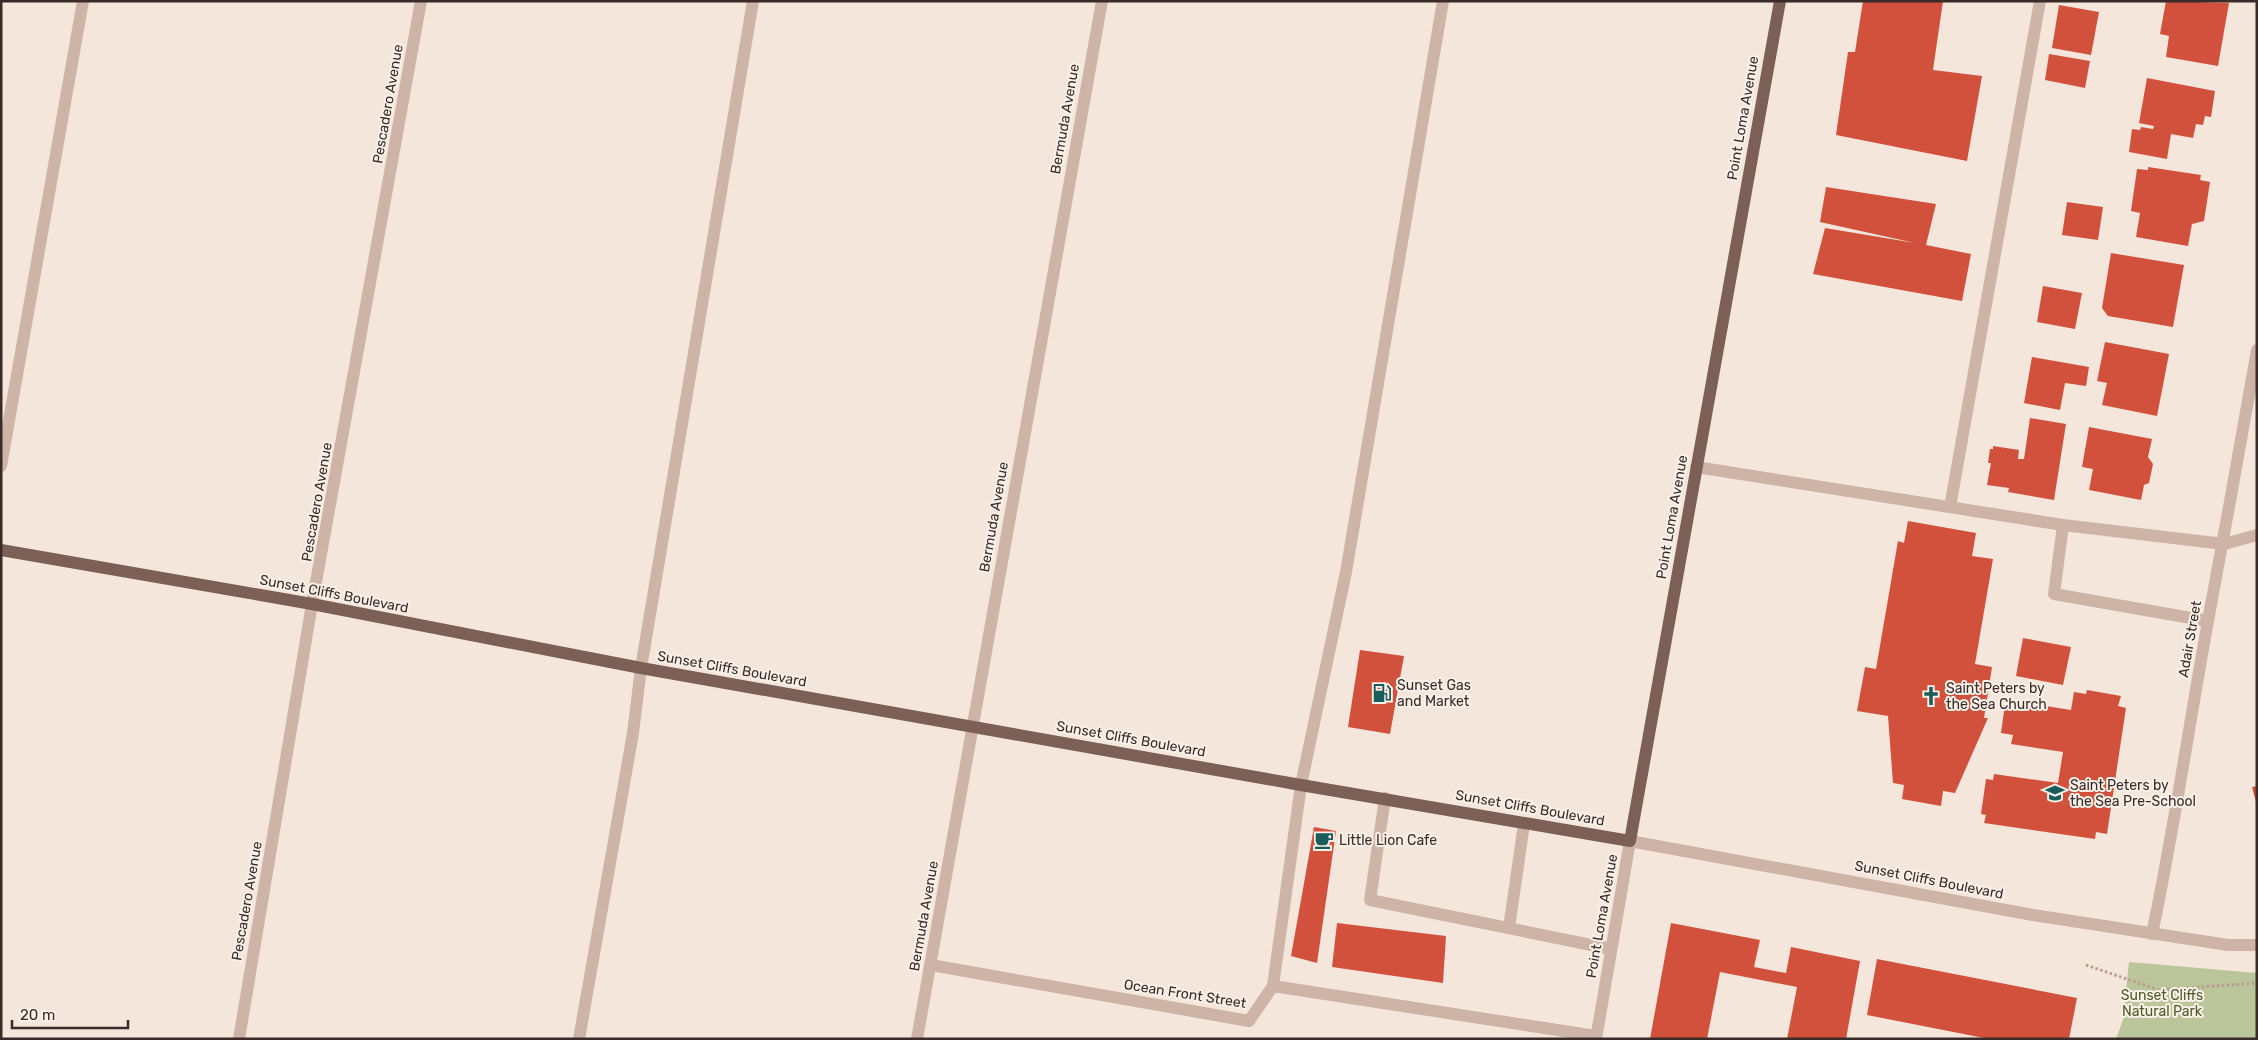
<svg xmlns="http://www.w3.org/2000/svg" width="2258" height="1040" font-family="Rubik,sans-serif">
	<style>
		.green { fill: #bbc59a }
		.building { fill: #d1513d }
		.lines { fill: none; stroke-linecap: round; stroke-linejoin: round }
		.path { stroke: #ba9d90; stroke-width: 3; stroke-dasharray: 2.5 2.5; stroke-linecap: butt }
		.minor { stroke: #ceb4a6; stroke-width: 12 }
		.major { stroke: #7c6057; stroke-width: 12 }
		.labels { text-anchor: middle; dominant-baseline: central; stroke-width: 4; stroke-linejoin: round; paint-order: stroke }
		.street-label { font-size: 14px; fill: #392b28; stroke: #fbf1e8 }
		.poi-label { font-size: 14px; fill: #392b28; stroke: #fbf1e8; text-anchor: start }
		.park-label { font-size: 14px; fill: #4d5a29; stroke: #fbf1e8 }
	</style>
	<rect width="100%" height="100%" fill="#f4e6db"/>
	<path class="green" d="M 2129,962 L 2257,973 L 2257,1039 L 2116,1039 L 2123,1020 Z"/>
	<g class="building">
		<path d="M 1863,1 L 1943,1 L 1933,70 L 1982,76 L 1967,161 L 1836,135 L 1848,52 L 1855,52 Z"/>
		<path d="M 2166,1 L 2229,3 L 2218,66 L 2166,57 L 2169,36 L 2160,34 Z"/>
		<path d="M 2059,5 L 2099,12 L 2091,55 L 2052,48 Z"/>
		<path d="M 2049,54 L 2090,61 L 2085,88 L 2045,80 Z"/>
		<path d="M 2147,78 L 2215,91 L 2211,117 L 2205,116 L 2203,125 L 2196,124 L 2193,138 L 2171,134 L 2167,159 L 2129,152 L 2132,129 L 2140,130 L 2141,127 L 2153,129 L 2154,126 L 2139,123 Z"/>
		<path d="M 2148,167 L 2201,175 L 2200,180 L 2210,182 L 2204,221 L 2192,224 L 2188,246 L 2136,237 L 2140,213 L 2131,211 L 2137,169 L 2148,170 Z"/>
		<path d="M 1826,187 L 1936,204 L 1926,245 L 1971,254 L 1962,301 L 1813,274 L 1825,228 L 1915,243 L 1820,222 Z"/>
		<path d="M 2067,202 L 2103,207 L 2098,240 L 2062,235 Z"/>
		<path d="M 2111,253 L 2184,265 L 2173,327 L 2108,316 L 2102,308 Z"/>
		<path d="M 2043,286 L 2082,293 L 2075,329 L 2037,322 Z"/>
		<path d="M 2105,342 L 2169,354 L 2157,416 L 2102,405 L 2107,383 L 2097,381 Z"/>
		<path d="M 2032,357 L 2089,367 L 2086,386 L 2065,383 L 2060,410 L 2024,403 Z"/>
		<path d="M 2030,418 L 2066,424 L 2054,500 L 2008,492 L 2009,488 L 1987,485 L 1991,463 L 1988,463 L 1990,449 L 1993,449 L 1993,446 L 2019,450 L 2018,459 L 2024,459 Z"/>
		<path d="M 2089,427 L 2152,439 L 2148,457 L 2153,464 L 2149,483 L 2144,485 L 2141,500 L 2089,490 L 2093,469 L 2082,467 Z"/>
		<path d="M 1908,521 L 1976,533 L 1972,556 L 1993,559 L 1975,664 L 1992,667 L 1984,718 L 1988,718 L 1955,793 L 1943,791 L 1941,806 L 1902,799 L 1904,785 L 1893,783 L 1888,716 L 1857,711 L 1865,667 L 1876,669 L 1898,541 L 1904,543 Z"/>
		<path d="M 2023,638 L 2071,647 L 2063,685 L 2016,676 Z"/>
		<path d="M 1360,650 L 1404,656 L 1390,734 L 1348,727 Z"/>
		<path d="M 2087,690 L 2121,696 L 2118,706 L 2126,708 L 2107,834 L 2096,832 L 2095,839 L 1984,823 L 1986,815 L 1981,814 L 1986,779 L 1993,780 L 1994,774 L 2058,783 L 2063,752 L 2011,744 L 2013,735 L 2001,733 L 2005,704 L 2014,704 L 2015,701 L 2071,710 L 2074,692 L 2086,694 Z"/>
		<path d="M 2257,786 L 2257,802 L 2256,802 L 2252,787 Z"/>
		<path d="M 1314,827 L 1336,831 L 1317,963 L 1291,956 Z"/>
		<path d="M 1337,923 L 1446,936 L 1443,983 L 1332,967 Z"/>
		<path d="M 1671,923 L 1760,940 L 1754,967 L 1786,973 L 1791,947 L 1860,961 L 1846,1039 L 1787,1039 L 1797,987 L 1720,972 L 1707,1039 L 1650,1039 Z"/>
		<path d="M 1877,959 L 2077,998 L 2069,1039 L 1989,1039 L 1867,1015 Z"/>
	</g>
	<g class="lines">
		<path class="path" d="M 2086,965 L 2159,990 L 2257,983"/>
		<g class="minor">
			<path d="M 1,466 L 83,1"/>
			<path d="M 1696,467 L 2063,525 L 2224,544 L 2257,535"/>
			<path d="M 1950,507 L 2040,1"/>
			<path d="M 2063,525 L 2054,594 L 2208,621"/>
			<path d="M 1385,798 L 1370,900 L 1611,949"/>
			<path d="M 1509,928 L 1524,824"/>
			<path d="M 2152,934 C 2174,830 2189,725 2208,621 C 2225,531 2241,440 2257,350"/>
			<path d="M 931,965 L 1249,1021 L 1273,986 L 1596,1036"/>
			<path d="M 1273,986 L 1301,785 L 1346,572 L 1443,1"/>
			<path d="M 239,1039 L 312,604 L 421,1"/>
			<path d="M 579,1039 L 633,733 L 641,668 L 753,1"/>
			<path d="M 917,1039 L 1102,1"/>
			<path d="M 1596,1039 L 1630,841 L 2033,915 L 2228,945 L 2257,945"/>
		</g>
		<path class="major" d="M 1,550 L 312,604 L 641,668 L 1301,785 L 1630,841 L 1780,1"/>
	</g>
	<defs>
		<g id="fuel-bare" transform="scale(1.5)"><path d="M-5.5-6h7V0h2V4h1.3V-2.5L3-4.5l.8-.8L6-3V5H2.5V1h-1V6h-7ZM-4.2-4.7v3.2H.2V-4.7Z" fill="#195e5c" stroke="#fbf1e8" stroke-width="2.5" paint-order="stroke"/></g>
		<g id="church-bare" transform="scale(1.5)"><path d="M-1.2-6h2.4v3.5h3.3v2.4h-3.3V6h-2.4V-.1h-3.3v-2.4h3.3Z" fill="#195e5c" stroke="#fbf1e8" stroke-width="2.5" paint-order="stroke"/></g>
		<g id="school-bare" transform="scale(1.5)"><path d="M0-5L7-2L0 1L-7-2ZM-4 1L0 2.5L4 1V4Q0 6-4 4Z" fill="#195e5c" stroke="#fbf1e8" stroke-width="2.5" paint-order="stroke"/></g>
		<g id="cafe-bare" transform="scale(1.5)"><path d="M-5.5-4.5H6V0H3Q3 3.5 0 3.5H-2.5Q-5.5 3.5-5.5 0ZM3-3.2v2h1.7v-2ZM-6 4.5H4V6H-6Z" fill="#195e5c" stroke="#fbf1e8" stroke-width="2.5" paint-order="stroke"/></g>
	</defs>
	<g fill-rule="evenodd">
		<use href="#fuel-bare" x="1382" y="693"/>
		<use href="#church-bare" x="1931" y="696"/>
		<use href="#school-bare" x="2055" y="793"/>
		<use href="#cafe-bare" x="1324" y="840"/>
	</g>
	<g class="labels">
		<g class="street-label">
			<text transform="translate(388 104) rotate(-80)">Pescadero Avenue</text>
			<text transform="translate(1743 118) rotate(-80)">Point Loma Avenue</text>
			<text transform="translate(1065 119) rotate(-80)">Bermuda Avenue</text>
			<text transform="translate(317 502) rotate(-80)">Pescadero Avenue</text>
			<text transform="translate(994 517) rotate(-80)">Bermuda Avenue</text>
			<text transform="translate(1672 517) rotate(-80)">Point Loma Avenue</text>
			<text transform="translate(334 594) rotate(11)">Sunset Cliffs Boulevard</text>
			<text transform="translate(2190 639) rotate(-80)">Adair Street</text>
			<text transform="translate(732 669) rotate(10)">Sunset Cliffs Boulevard</text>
			<text transform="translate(1131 739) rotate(10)">Sunset Cliffs Boulevard</text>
			<text transform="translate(1530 808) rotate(10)">Sunset Cliffs Boulevard</text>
			<text transform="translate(1929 880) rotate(11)">Sunset Cliffs Boulevard</text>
			<text transform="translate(247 901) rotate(-80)">Pescadero Avenue</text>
			<text transform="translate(924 916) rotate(-80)">Bermuda Avenue</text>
			<text transform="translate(1602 916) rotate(-80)">Point Loma Avenue</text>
			<text transform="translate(1185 994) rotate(9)">Ocean Front Street</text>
		</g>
		<g class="poi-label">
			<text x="1397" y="685">Sunset Gas<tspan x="1397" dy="16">and Market</tspan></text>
			<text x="1946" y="688">Saint Peters by<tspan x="1946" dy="16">the Sea Church</tspan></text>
			<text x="2070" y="785">Saint Peters by<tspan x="2070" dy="16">the Sea Pre-School</tspan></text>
			<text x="1339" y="840">Little Lion Cafe</text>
		</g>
		<g class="park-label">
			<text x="2162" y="995">Sunset Cliffs<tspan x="2162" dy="16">Natural Park</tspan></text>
		</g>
	</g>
	<rect width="2258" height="1040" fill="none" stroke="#392b28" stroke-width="5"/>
	<path d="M12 1020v8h116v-8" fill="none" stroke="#392b28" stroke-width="2.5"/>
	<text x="20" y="1020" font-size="15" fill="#392b28" stroke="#fbf1e8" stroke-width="4" paint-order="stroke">20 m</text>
</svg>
